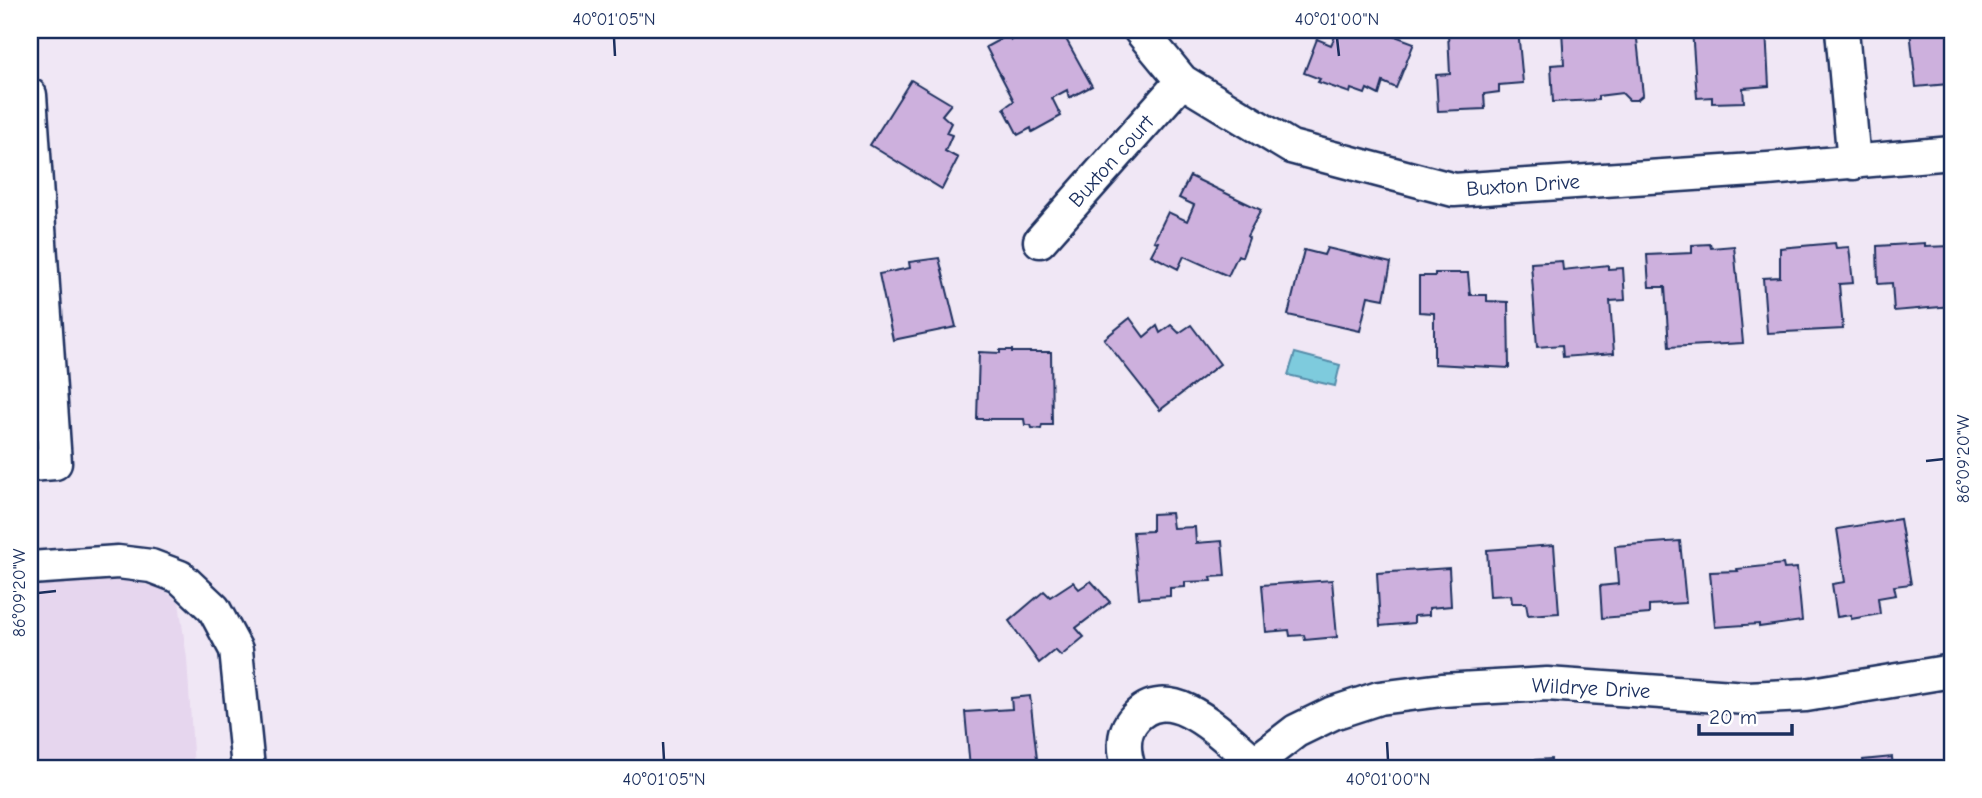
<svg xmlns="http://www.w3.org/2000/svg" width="1982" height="798" font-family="'Comic Neue',sans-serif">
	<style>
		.built { fill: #e6d6ee }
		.water { fill: #7ecbdd; stroke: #568daa; stroke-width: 2 }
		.building { fill: #cdb0dd; stroke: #1b2f5e; stroke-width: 2 }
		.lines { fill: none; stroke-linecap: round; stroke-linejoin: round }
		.minor-casing { stroke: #1b2f5e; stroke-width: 37 }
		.minor { stroke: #fff; stroke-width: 32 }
		.ticks { fill: none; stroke: #1b2f5e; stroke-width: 2.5 }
		.labels { text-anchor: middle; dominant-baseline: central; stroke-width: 7; stroke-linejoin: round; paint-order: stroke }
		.street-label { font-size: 21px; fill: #1b2f5e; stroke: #fff }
		.neatline { fill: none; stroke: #1b2f5e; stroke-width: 2.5 }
		.ticks-label { font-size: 18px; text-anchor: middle; fill: #1b2f5e }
	</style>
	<rect width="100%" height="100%" fill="#f0e7f5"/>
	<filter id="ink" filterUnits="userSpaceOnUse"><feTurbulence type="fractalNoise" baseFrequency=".0143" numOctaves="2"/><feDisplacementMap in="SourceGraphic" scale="14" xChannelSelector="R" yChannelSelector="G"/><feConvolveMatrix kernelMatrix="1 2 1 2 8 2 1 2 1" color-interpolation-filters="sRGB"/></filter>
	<g filter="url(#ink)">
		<path class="built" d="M 72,581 L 126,581 L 162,588 L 179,602 L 187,659 L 194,768 L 30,768 L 30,584 Z"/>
		<path class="water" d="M 1295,353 L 1340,365 L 1335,386 L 1288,375 Z"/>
		<g class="building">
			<path d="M 1029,30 L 1061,30 L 1092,86 L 1069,98 L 1067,90 L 1052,98 L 1061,116 L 1032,132 L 1031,128 L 1018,135 L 1004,108 L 1014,101 L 986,47 L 1008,35 L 1011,40 Z"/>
			<path d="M 1338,30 L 1379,30 L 1414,43 L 1396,88 L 1383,82 L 1379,95 L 1367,89 L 1365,94 L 1351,89 L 1350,93 L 1318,82 L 1320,79 L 1304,73 L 1317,39 L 1331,45 Z"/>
			<path d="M 1471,30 L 1518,30 L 1523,83 L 1499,85 L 1499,92 L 1484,94 L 1485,109 L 1438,111 L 1436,75 L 1450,74 L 1448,33 L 1471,32 Z"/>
			<path d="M 1562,30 L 1636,30 L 1643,95 L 1637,100 L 1629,100 L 1622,93 L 1598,96 L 1598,100 L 1553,102 L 1551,65 L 1564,64 Z"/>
			<path d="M 1692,30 L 1766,30 L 1769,86 L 1743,88 L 1744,102 L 1712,103 L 1712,97 L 1697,98 Z"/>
			<path d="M 1910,30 L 1952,30 L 1952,66 L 1947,67 L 1948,84 L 1916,87 Z"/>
			<path d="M 911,80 L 951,104 L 942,115 L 951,123 L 946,133 L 952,135 L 945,151 L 958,158 L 942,189 L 870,145 Z"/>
			<path d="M 1190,176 L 1261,210 L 1247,236 L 1249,238 L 1242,257 L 1238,255 L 1228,276 L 1184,256 L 1178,269 L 1151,255 L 1158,242 L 1154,241 L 1168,212 L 1187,221 L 1194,205 L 1179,198 Z"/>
			<path d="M 1835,243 L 1836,248 L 1849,247 L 1853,283 L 1839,284 L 1843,329 L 1767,333 L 1763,278 L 1780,277 L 1780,248 Z"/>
			<path d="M 1925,243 L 1925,247 L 1952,246 L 1952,306 L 1894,311 L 1892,283 L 1878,284 L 1877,246 Z"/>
			<path d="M 1710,244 L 1711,248 L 1734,246 L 1743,343 L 1669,347 L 1665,287 L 1649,287 L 1647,255 L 1692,253 L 1692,245 Z"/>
			<path d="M 1327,248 L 1391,263 L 1384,299 L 1368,296 L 1360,331 L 1288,315 L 1304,250 L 1324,255 Z"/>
			<path d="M 939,258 L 956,327 L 893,340 L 879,274 L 910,268 L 909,262 Z"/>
			<path d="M 1562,261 L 1563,270 L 1608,265 L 1608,269 L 1623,268 L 1625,300 L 1610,301 L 1614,353 L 1563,357 L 1562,345 L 1537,347 L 1531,263 Z"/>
			<path d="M 1435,273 L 1468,273 L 1470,295 L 1487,295 L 1487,301 L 1508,302 L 1509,368 L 1434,364 L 1434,313 L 1419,312 L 1419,276 L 1435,276 Z"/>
			<path d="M 1130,318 L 1144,337 L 1157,326 L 1160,333 L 1171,325 L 1179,333 L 1191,325 L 1220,364 L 1160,410 L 1104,339 Z"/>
			<path d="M 1000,350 L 1012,350 L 1012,352 L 1051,352 L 1052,425 L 1042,425 L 1041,429 L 1032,428 L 1031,425 L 1025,425 L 1024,419 L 977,419 L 979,352 L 1000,353 Z"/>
			<path d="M 1171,513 L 1173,528 L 1195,527 L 1196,543 L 1222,541 L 1225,576 L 1211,577 L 1212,581 L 1185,582 L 1185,587 L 1170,588 L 1170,596 L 1139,598 L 1133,532 L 1152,531 L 1152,514 Z"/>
			<path d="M 1900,519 L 1911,584 L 1894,586 L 1896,595 L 1878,598 L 1880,614 L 1851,619 L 1851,615 L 1837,617 L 1832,584 L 1845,582 L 1837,529 Z"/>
			<path d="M 1680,541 L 1686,603 L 1649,605 L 1649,614 L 1602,618 L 1600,586 L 1618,584 L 1615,546 Z"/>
			<path d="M 1554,545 L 1559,613 L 1528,615 L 1526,603 L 1512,603 L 1511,595 L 1490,596 L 1487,550 Z"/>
			<path d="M 1783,564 L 1784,569 L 1797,568 L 1802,621 L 1759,627 L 1759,624 L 1715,627 L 1710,572 L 1738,571 L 1737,569 Z"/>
			<path d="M 1449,568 L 1451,606 L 1429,608 L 1429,615 L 1414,616 L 1414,623 L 1380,626 L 1377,573 Z"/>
			<path d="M 1332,580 L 1337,637 L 1305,640 L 1304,635 L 1290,636 L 1289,630 L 1266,632 L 1262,585 Z"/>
			<path d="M 1091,581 L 1110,602 L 1076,628 L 1084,637 L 1061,656 L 1055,650 L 1039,663 L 1009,621 L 1044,591 L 1050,597 L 1073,582 L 1079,589 Z"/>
			<path d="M 1030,696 L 1038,768 L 970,768 L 965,712 L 1012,709 L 1011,698 Z"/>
			<path d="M 1892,757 L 1893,768 L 1901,768 L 1864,768 L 1863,760 Z"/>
			<path d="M 1551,759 L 1551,768 L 1516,768 L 1515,761 Z"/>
			<path d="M 1472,762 L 1472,768 L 1440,768 L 1440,765 Z"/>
		</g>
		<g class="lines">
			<g class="minor-casing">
				<g id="minor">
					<path d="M 1140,30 L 1182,81 L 1291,147 L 1454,190 L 1768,169 L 1952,153"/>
					<path d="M 1842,30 L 1854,163"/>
					<path d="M 30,95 L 55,463 L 30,465"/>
					<path d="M 1040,241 L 1182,81"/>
					<path d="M 30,568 L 118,562 L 151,566 L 180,577 L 214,609 L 236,650 L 248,768"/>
					<path d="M 1129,768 C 1123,750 1122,732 1135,718 C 1171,678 1225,738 1254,762"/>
					<path d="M 1248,768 L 1296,731 L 1333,713 L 1379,698 L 1442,690 L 1547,684 L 1747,698 L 1806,695 L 1952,671"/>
				</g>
			</g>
			<use href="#minor" class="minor"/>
		</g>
	</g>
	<path class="ticks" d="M 614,38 L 615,56M 1337,38 L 1339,56M 1926,461 L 1944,459M 38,593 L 56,591M 663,742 L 664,760M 1387,742 L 1388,760"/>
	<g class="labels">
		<g class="street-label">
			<text transform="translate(1111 161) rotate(-48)">Buxton court</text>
			<text transform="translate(1523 185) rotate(-4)">Buxton Drive</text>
			<text transform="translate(1591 688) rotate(3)">Wildrye Drive</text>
		</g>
	</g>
	<rect width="1982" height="798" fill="none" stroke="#fff" stroke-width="77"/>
	<path d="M1699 724v10h93v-10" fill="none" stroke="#1b2f5e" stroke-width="3.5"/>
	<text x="1709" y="724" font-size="21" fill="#1b2f5e" stroke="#ffffff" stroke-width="5" paint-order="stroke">20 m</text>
	<rect x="38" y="38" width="1906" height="722" class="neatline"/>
	<g class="ticks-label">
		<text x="614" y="25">40°01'05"N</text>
		<text x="1337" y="25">40°01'00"N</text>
		<text transform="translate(1963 459) rotate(-90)" y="6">86°09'20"W</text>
		<text transform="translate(19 593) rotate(-90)" y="6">86°09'20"W</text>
		<text x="664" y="785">40°01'05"N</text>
		<text x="1388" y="785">40°01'00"N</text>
	</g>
</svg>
